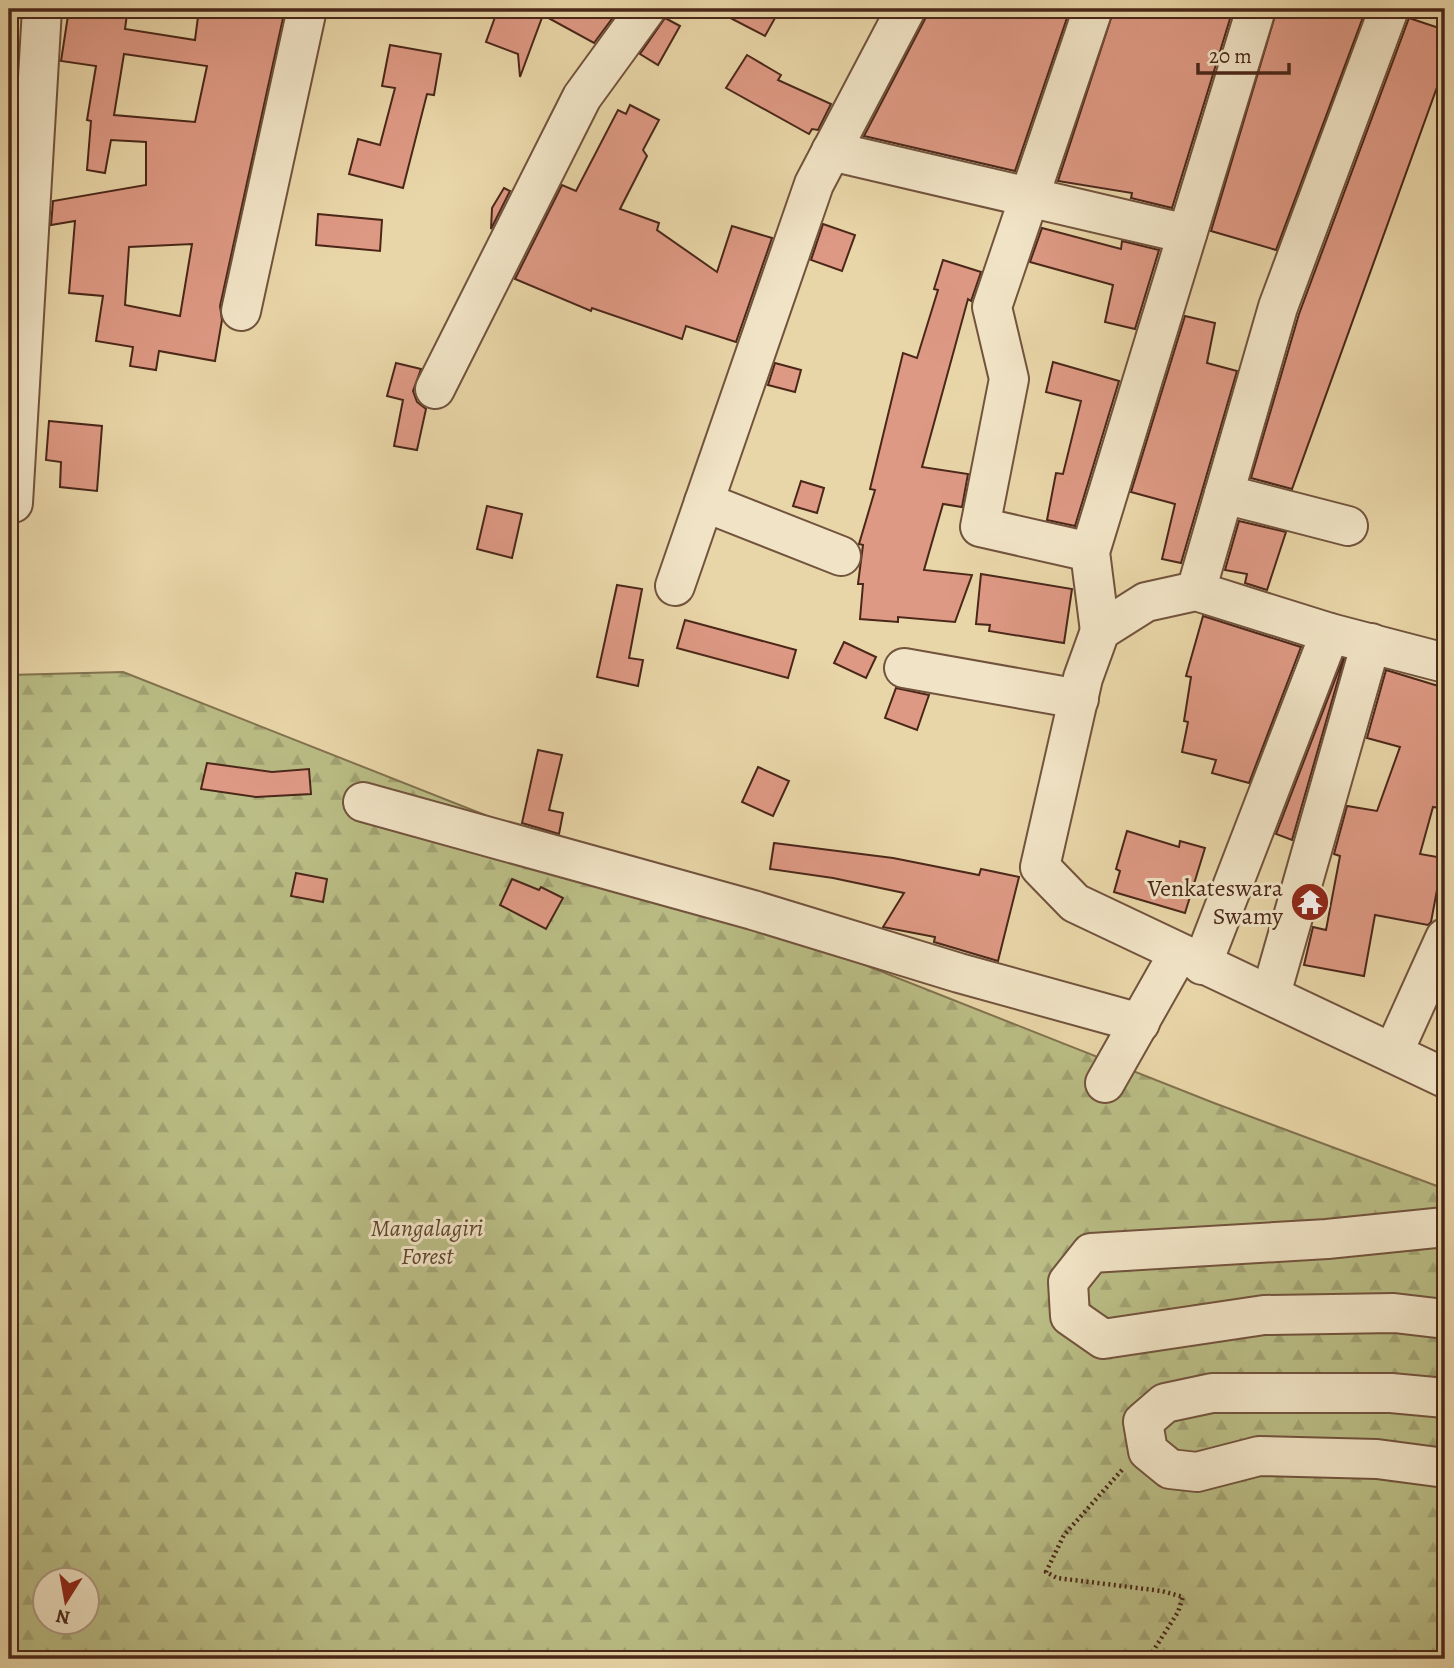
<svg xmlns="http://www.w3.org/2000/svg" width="1454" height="1668" font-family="Alegreya,serif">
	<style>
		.forest { fill: url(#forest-firs); stroke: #82724f; stroke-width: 2; fill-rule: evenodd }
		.building { fill: #de9984; stroke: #4a2719; stroke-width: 2; fill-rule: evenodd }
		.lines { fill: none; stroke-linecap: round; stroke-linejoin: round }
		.minor-casing { stroke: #72533d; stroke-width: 42 }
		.path { stroke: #4a2719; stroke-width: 4.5; stroke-dasharray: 2 3.5; stroke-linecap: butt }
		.minor { stroke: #f1e4c6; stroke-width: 38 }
		.labels { text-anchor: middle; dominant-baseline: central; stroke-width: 6; stroke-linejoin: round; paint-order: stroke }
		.poi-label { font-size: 24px; fill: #4a2719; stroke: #f1e4c6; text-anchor: end }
		.park-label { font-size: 24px; font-style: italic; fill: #60452f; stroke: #f1e4c6 }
	</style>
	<defs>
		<pattern id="forest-firs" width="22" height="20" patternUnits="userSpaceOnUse" patternTransform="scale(1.75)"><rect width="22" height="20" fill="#babd85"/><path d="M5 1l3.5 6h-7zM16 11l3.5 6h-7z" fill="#a1a272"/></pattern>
	</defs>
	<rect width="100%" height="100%" fill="#e9d6a8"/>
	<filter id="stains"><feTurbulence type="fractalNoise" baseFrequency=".00286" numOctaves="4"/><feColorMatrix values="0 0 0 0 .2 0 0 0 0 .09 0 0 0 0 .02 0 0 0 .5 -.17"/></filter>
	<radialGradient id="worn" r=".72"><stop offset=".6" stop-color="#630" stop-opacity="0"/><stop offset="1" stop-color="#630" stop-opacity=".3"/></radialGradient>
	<path class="forest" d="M 123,672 L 1214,1103 L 1445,1189 L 1445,1659 L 9,1659 L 9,675 ZM 46,1580 L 88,1580 L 88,1622 L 46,1622 Z"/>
	<g class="building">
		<path d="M 69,9 L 127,14 L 125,29 L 195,40 L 199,9 L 285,9 L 220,306 L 222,320 L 215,361 L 159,351 L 156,370 L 130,366 L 133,347 L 96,341 L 103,296 L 69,293 L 75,221 L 51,225 L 53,201 L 146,185 L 146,142 L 111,140 L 105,173 L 87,170 L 91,121 L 87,120 L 96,66 L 61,61 ZM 124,54 L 207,66 L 195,122 L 114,115 ZM 192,244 L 180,316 L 125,305 L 129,247 Z"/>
		<path d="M 498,9 L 601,9 L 614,16 L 594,43 L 543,15 L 520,77 L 518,54 L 486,42 Z"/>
		<path d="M 713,9 L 780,9 L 765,36 Z"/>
		<path d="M 928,9 L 1070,9 L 1015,171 L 864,136 L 925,19 Z"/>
		<path d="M 1114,9 L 1233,9 L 1172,208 L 1131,198 L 1132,193 L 1058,181 Z"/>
		<path d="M 1277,9 L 1366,9 L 1276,250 L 1211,231 Z"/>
		<path d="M 665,18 L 680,26 L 658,65 L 640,54 Z"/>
		<path d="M 1409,18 L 1445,30 L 1445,65 L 1292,489 L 1251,478 L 1299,314 Z"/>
		<path d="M 390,45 L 441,54 L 434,95 L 427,94 L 403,188 L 349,174 L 358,139 L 380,145 L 395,88 L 382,86 Z"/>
		<path d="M 747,55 L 781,75 L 778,80 L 831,104 L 818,130 L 812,129 L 809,134 L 726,88 Z"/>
		<path d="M 630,105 L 659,120 L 643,150 L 647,156 L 620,209 L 659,223 L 657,230 L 717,272 L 732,226 L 772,238 L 736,342 L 686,326 L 682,339 L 592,308 L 591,311 L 515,279 L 562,185 L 576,191 L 618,110 L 626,114 Z"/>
		<path d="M 504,188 L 510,191 L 491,229 L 492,208 Z"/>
		<path d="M 318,214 L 382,220 L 380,251 L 316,245 Z"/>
		<path d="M 823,224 L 855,235 L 842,271 L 811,260 Z"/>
		<path d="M 1042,228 L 1121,249 L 1122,241 L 1159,250 L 1135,329 L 1105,322 L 1113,285 L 1030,262 Z"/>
		<path d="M 943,260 L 981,272 L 971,301 L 968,299 L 922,467 L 968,474 L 962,507 L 943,504 L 924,570 L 972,575 L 955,622 L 898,617 L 898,622 L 860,619 L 863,584 L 858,584 L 863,545 L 859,544 L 875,490 L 870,489 L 903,353 L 917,358 L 938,290 L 934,289 Z"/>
		<path d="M 1185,316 L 1215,323 L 1207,363 L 1237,371 L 1181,563 L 1162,559 L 1175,504 L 1131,492 Z"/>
		<path d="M 1053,362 L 1119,381 L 1075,526 L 1047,520 L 1056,473 L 1063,474 L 1081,401 L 1046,392 Z"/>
		<path d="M 396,363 L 421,369 L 413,391 L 417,402 L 426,409 L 417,450 L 394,446 L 403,400 L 387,396 Z"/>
		<path d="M 775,363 L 801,370 L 795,392 L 768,385 Z"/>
		<path d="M 49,421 L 102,426 L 97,491 L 60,487 L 61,462 L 46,460 Z"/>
		<path d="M 801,481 L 824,488 L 817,513 L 793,506 Z"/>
		<path d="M 487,506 L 522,514 L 512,558 L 477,549 Z"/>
		<path d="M 1239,521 L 1286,532 L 1267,590 L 1245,583 L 1247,574 L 1225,570 Z"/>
		<path d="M 981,574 L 1072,589 L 1064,643 L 989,631 L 990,625 L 976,624 Z"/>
		<path d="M 617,585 L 642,589 L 629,658 L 643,660 L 638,686 L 597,677 Z"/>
		<path d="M 1203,616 L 1301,647 L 1249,783 L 1212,773 L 1216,760 L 1182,752 L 1188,722 L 1184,721 L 1191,677 L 1186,676 Z"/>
		<path d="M 685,620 L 796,650 L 788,678 L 677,648 Z"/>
		<path d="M 844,642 L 876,657 L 866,678 L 834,663 Z"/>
		<path d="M 1344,659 L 1292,840 L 1276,834 L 1343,659 Z"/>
		<path d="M 1386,670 L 1445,688 L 1445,791 L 1439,808 L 1433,807 L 1420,854 L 1443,858 L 1431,922 L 1428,925 L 1375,915 L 1364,976 L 1304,965 L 1313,927 L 1326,930 L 1340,856 L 1334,854 L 1347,806 L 1377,811 L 1400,747 L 1367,738 Z"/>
		<path d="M 896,688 L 929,695 L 917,730 L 885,718 Z"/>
		<path d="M 538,750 L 562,755 L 549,810 L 563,813 L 559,834 L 522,823 Z"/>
		<path d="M 207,763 L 272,772 L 309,769 L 311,794 L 256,797 L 201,789 Z"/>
		<path d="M 758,767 L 789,781 L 773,816 L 742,802 Z"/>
		<path d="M 1127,831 L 1179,847 L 1180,841 L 1205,848 L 1185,913 L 1114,892 L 1120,871 L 1116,869 Z"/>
		<path d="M 774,843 L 893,858 L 979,875 L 981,869 L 1019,877 L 998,961 L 934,942 L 935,937 L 883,927 L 904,893 L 833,878 L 770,869 Z"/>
		<path d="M 296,873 L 327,879 L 323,902 L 291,896 Z"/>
		<path d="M 512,879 L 539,890 L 541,887 L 563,898 L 546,929 L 500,905 Z"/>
	</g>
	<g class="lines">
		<g class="minor-casing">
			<g id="minor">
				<path d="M 831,151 L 1187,234"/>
				<path d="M 241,311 L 307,9"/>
				<path d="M 435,389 L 582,97 L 646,9"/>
				<path d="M 1224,494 L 1348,526"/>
				<path d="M 704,502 L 841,556"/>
				<path d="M 13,503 L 42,9"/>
				<path d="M 1090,552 L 980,527 L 1009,379 L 992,307 L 1093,9"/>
				<path d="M 675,586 L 814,184 L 906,9"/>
				<path d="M 1196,591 L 1278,307 L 1389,9"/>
				<path d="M 1100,631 L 1090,552 L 1256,9"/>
				<path d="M 1445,663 L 1330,633 L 1196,591 L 1146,602 L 1100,631 L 1083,678 L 1040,867 L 1075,903 L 1445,1078"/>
				<path d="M 904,668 L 1079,699"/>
				<path d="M 363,802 L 753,910 L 959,973 L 1140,1023"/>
				<path d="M 1202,965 L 1330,633"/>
				<path d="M 1271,994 L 1371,643"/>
				<path d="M 1393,1053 L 1445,938"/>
				<path d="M 1105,1083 L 1178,954"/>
				<path d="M 1445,1227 L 1327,1239 L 1091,1253 L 1068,1282 L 1070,1316 L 1103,1339 L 1264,1315 L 1394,1313 L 1445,1319"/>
				<path d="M 1445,1398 L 1391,1393 L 1212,1393 L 1165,1403 L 1143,1422 L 1148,1451 L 1170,1469 L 1197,1472 L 1259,1456 L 1377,1459 L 1445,1468"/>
			</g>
		</g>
		<path class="path" d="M 1122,1470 L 1064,1535 L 1046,1572 L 1057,1578 L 1162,1591 L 1183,1597 L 1178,1612 L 1148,1659"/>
		<use href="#minor" class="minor"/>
	</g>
	<defs>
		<g id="temple-disc" transform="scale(2.0125)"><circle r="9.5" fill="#8f2418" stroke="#f1e4c6"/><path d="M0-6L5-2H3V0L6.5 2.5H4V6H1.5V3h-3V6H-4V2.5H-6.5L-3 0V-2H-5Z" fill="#fff"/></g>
	</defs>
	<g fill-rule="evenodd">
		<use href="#temple-disc" x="1310" y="902"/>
	</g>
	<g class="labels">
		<g class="poi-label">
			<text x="1283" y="888">Venkateswara<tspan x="1283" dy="28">Swamy</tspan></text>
		</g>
		<g class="park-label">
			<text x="427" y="1228">Mangalagiri<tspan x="427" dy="28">Forest</tspan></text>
		</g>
	</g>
	<rect width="1454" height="1668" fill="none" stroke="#e9d6a8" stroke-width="35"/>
	<rect x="10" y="10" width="1433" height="1647" fill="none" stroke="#4a2719" stroke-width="3.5"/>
	<rect x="18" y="18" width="1419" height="1633" fill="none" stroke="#4a2719" stroke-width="2"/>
	<g transform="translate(66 1601) rotate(191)"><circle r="33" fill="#f1e4c6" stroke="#ae9881" stroke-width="2"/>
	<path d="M0-5L12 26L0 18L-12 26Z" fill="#8f2418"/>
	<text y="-10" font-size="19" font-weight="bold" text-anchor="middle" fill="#4a2719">N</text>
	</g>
	<path d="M1198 63v10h91v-10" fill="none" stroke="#4a2719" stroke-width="3.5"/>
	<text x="1209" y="63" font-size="21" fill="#4a2719" stroke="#f1e4c6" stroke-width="5" paint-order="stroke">20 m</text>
	<rect width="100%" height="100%" filter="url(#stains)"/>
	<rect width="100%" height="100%" fill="url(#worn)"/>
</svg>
